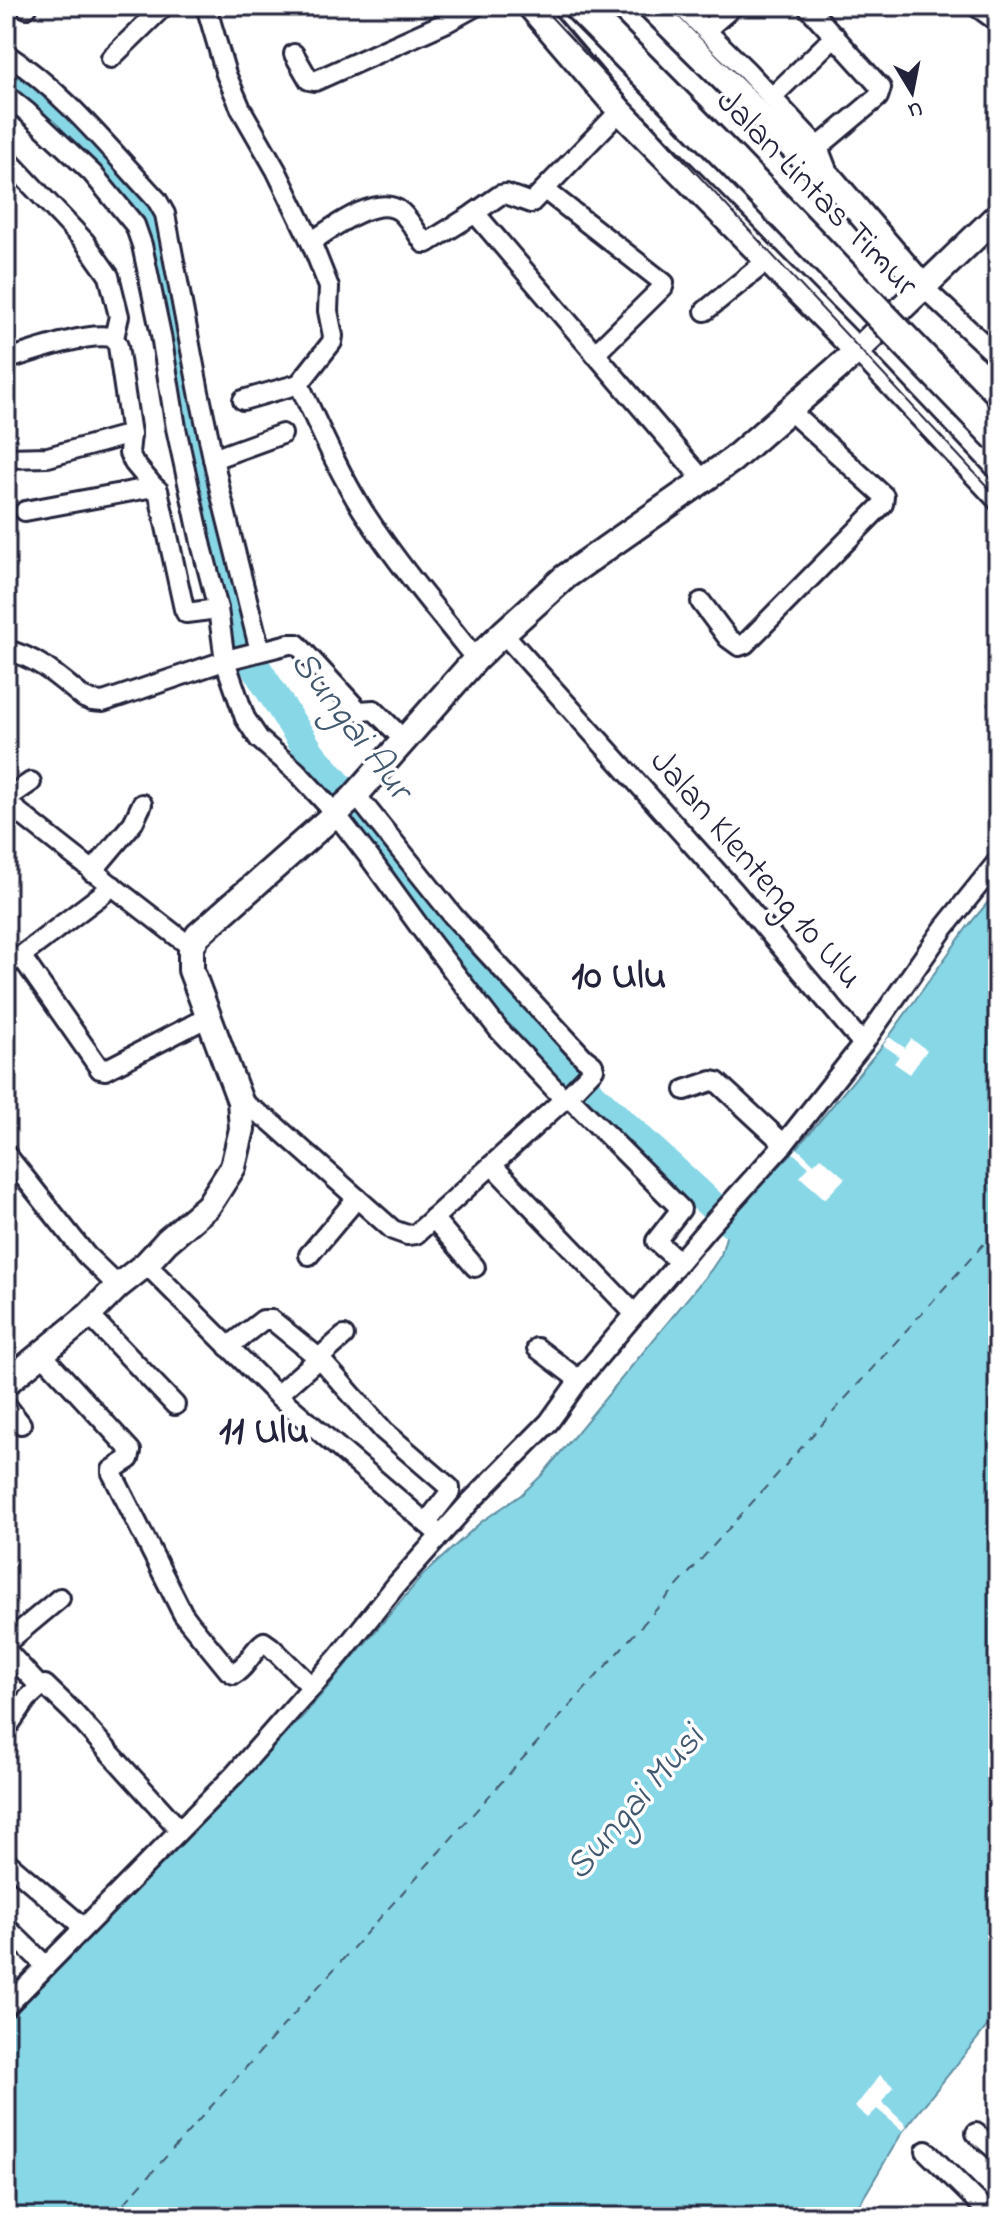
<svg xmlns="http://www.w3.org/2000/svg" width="1004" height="2223" font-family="'Indie Flower',sans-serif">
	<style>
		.water { fill: #88d7e6; stroke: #5f8fa2; stroke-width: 2 }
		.pier { fill: #fff }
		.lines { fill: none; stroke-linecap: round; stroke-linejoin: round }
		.river { stroke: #88d7e6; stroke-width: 30 }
		.ferry { stroke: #41586e; stroke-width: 2; stroke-dasharray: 10 8; stroke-linecap: butt }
		.minor-casing { stroke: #22223b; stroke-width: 24 }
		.tertiary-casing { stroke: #22223b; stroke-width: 30 }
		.trunk-casing { stroke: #22223b; stroke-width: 36 }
		.minor { stroke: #fff; stroke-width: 18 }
		.tertiary { stroke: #fff; stroke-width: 24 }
		.trunk { stroke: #fff; stroke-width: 30 }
		.tram { stroke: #22223b; stroke-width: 2 }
		.trunk-bridge-casing { stroke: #22223b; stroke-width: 36; stroke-linecap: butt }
		.trunk-bridge { stroke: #fff; stroke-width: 30 }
		.labels { text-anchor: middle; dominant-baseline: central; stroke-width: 7; stroke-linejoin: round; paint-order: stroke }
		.street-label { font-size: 36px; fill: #22223b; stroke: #fff }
		.water-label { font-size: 38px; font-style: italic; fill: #41586e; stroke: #fff }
		.quarter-label { font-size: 40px; font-weight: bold; fill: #22223b; stroke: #fff }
	</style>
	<rect width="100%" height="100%" fill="#fff"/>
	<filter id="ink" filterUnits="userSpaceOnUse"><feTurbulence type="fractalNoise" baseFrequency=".0125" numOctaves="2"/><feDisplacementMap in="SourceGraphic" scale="16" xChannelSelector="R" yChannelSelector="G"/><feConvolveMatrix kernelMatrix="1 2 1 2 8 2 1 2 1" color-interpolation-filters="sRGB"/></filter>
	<g filter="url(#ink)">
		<path class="water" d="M 998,890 L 998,2013 L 903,2131 L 852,2217 L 6,2217 L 6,2020 L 133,1893 L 304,1715 L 423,1575 L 481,1522 L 521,1495 L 542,1475 L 711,1270 L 721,1255 L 730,1222 L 738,1209 L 797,1148 L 883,1045 L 968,926 Z"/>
		<g class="pier">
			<path d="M 889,1037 L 905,1048 L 911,1039 L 927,1050 L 910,1074 L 894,1063 L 899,1056 L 883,1045 Z"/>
			<path d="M 797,1148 L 814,1164 L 821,1157 L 845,1178 L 825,1199 L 800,1177 L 809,1167 L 793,1153 Z"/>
			<path d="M 880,2075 L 894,2087 L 882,2102 L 907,2126 L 903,2131 L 877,2109 L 868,2118 L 855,2107 Z"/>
		</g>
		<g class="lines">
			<path class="river" d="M 6,70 L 43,102 L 127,182 L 151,213 L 161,250 L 176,345 L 253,663 L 311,754 L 395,851 L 483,984 L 547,1054 L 730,1222"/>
			<path class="ferry" d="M 112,2217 L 998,1228"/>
			<g class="minor-casing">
				<g id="minor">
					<path d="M 206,6 L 226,74 L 241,109 L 276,170 L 311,242 L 329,287 L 328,311 L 333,336 L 332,342 L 299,384 C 319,427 338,471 363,511 C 397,563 437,611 476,659"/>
					<path d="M 681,6 L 746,70 L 818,147 L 830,178"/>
					<path d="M 807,6 L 881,88 L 878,97 L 810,154"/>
					<path d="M 976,6 L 998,22"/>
					<path d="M 27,8 L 28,6"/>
					<path d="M 706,30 L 734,6"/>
					<path d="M 6,54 C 65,92 110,150 157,200 L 165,214 L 199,392 L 221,495 L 260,651"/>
					<path d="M 294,54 L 309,80 L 315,81 L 447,22 L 476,6"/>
					<path d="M 111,58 L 164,6"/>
					<path d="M 6,95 L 27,112 L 92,173 L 135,225 L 142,245 L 161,335 L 176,428 L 202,547 L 218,609 L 225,661 L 245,718 L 259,739 L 296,771 L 335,813 L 372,861 L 430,941 L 498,1029 L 564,1099"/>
					<path d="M 772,97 L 835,36"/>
					<path d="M 6,158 L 85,242 L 109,276 L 119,316 L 114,338"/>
					<path d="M 545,190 L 664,283 L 663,287 L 595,354"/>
					<path d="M 475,213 L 703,480"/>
					<path d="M 311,242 C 331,229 378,192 401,212 C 410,220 417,233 424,243 L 427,243 L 469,217 L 500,195 L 506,194 L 531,203 L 620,111"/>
					<path d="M 924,288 L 998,357"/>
					<path d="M 705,311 L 768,260"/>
					<path d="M 857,351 L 998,501"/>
					<path d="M 6,360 C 30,352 92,330 114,338 L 118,346 L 131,434 L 129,453 L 134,463 L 154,487"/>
					<path d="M 243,400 L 299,384"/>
					<path d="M 6,458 L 48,457 L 131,434"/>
					<path d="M 213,459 L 282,434"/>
					<path d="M 25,511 L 154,487 L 158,490 L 184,609 L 186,613 L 218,609"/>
					<path d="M 701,602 L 728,638 L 739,646 L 745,644 L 883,504 L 884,496 L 789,410"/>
					<path d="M 503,633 L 734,891 L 863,1044 L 944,928 L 998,861"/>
					<path d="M 6,650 C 39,658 58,677 84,698 L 92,701 L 103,702 L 230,659 L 289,644 L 297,644 L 359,711 L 374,710 L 403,739"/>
					<path d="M 6,799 L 31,782"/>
					<path d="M 6,802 C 67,851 129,899 191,947"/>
					<path d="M 92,872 L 133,823 L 142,804"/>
					<path d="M 21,956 L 113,886"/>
					<path d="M 6,966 L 21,956 L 100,1069 L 105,1070 L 210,1016"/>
					<path d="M 685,1090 L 712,1081 L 717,1082 L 784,1144"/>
					<path d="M 568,1096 L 681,1209 L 656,1241 L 675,1258"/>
					<path d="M 240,1101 L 270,1121 L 393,1230 L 407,1235 L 416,1234 L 572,1092 L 594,1069 L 593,1065 L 584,1058 L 454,917 L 356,795"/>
					<path d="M 6,1154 L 86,1255 L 118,1286"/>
					<path d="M 492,1165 L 631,1310"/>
					<path d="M 433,1218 L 475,1267"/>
					<path d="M 309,1255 L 357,1198"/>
					<path d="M 146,1264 L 277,1395 L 440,1535"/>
					<path d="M 89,1315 L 175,1405"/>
					<path d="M 228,1347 L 263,1320 L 272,1320 L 320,1359 L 384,1431 L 450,1488 L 450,1492 L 426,1523"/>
					<path d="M 537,1348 L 579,1380"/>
					<path d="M 42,1354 L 131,1451 L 129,1459 L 112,1470 L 112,1473 L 183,1614 L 189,1622 L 229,1671 L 234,1674 C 247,1667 252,1650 264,1642 L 271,1647 L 311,1686"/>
					<path d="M 277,1395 L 344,1336"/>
					<path d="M 6,1405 L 21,1424"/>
					<path d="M 6,1643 L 60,1598"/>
					<path d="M 6,1650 L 40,1687"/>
					<path d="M 9,1725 L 27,1699 L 41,1686 L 45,1685 L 73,1712 L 179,1829"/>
					<path d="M 6,1861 L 83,1927"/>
					<path d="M 6,1927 L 46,1966"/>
					<path d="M 6,2007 L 235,1774 L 339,1656 L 397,1584 L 470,1502 L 549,1422 L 579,1380 L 707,1229 L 784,1144 L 863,1044"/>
					<path d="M 976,2133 L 998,2152"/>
					<path d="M 926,2151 L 993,2217"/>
				</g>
			</g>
			<g class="tertiary-casing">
				<g id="tertiary">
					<path d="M 530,6 L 620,111 L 857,351"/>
					<path d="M 650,6 L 804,159 L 830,178 L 924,288"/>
					<path d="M 6,1383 L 89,1315 L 118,1286 L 146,1264 L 167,1241 L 208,1206 L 233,1167 L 242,1129 L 240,1101 L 191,970 L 191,947 L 198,935 L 353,798 L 476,659 L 503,633 L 565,577 L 732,460 L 857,351 L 998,215"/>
				</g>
			</g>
			<g class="trunk-casing">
				<path id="trunk" d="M 579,6 L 732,161"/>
			</g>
			<use href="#minor" class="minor"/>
			<use href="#tertiary" class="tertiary"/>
			<use href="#trunk" class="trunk"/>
			<path class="tram" d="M 541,6 L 998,498"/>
			<g class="trunk-bridge-casing">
				<path id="trunk-bridge" d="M 732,161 L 998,437"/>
			</g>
			<use href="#trunk-bridge" class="trunk-bridge"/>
		</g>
	</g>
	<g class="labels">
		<g class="street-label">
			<text transform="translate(816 194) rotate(46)">Jalan Lintas Timur</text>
			<text transform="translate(755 870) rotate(49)">Jalan Klenteng 10 Ulu</text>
		</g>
		<g class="water-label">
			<text transform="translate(350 726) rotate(53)">Sungai Aur</text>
			<text transform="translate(636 1804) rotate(-49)">Sungai Musi</text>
		</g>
		<g class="quarter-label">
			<text x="619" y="977">10 Ulu</text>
			<text x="264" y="1432">11 Ulu</text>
		</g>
	</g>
	<rect width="1004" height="2223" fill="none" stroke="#fff" stroke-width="32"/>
	<rect x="16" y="16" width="972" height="2191" fill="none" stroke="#22223b" stroke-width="3" filter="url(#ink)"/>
	<g transform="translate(912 92) rotate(170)" stroke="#ffffff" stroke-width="6" paint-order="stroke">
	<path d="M0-6L14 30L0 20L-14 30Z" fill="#22223b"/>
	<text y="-12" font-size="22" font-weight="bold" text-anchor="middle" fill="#22223b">U</text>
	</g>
</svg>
